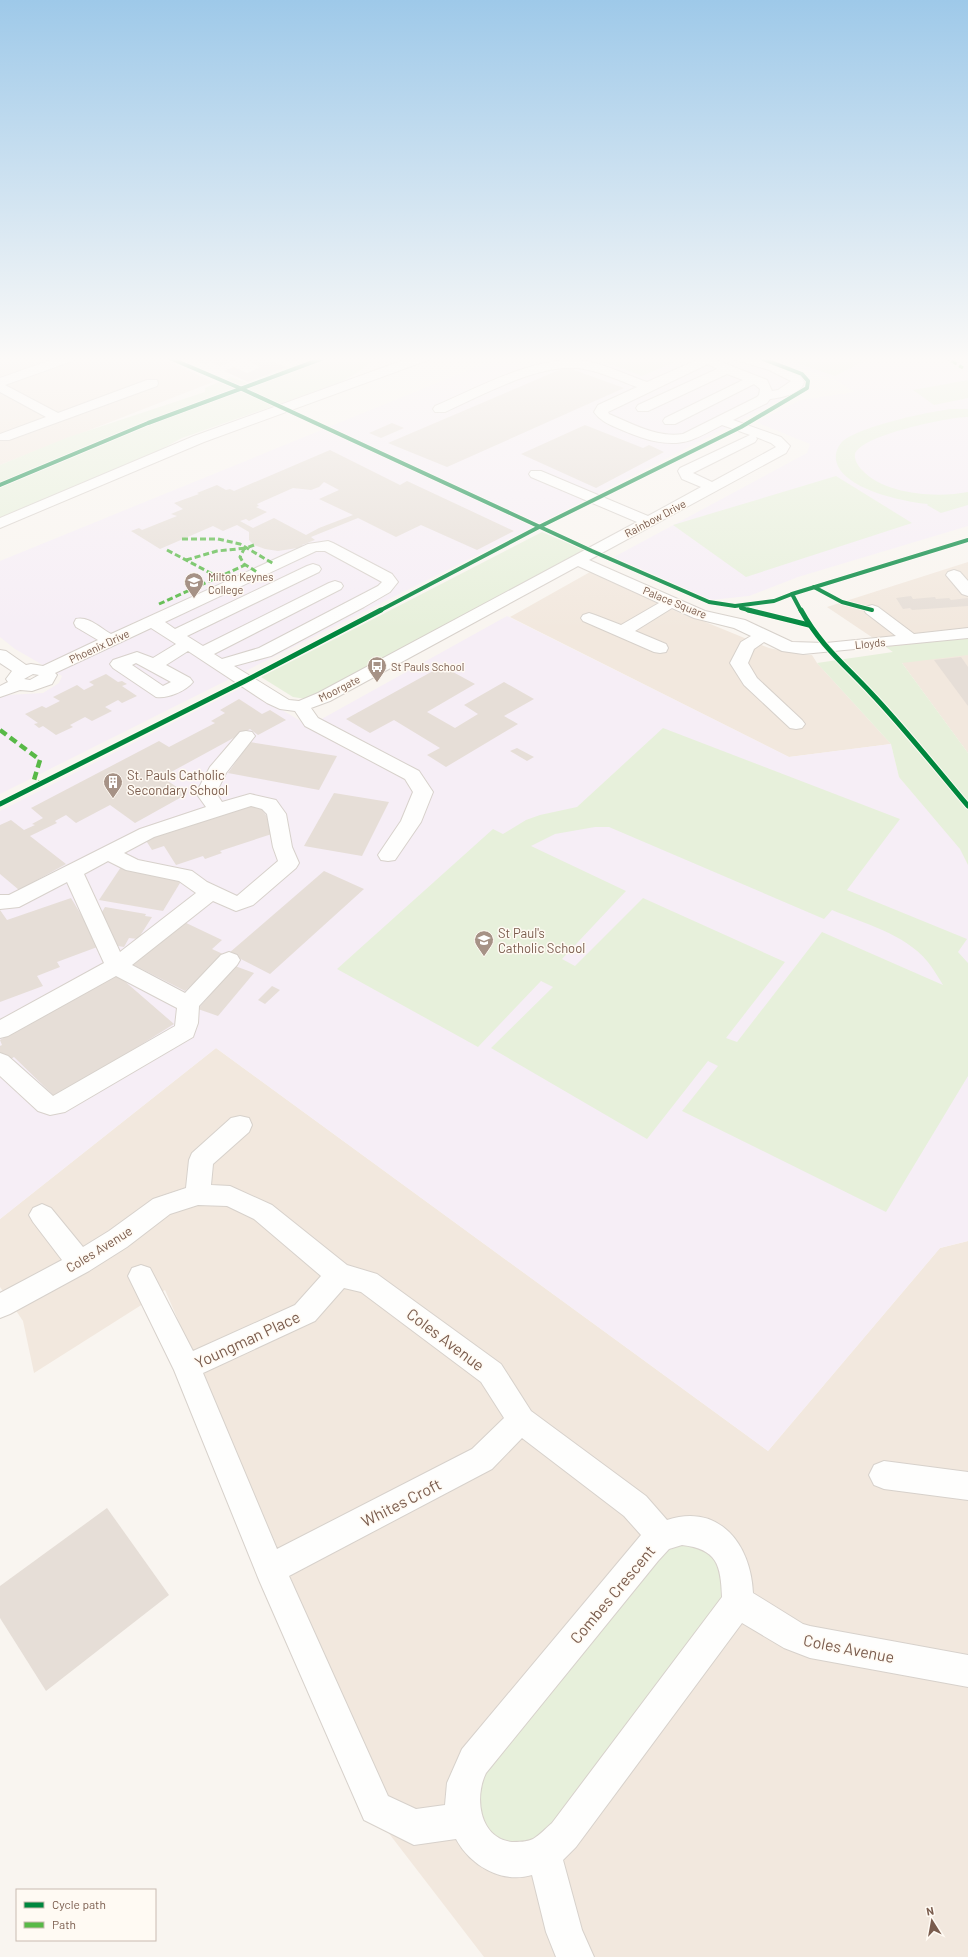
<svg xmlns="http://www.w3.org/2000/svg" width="968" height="1957" font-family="Barlow,sans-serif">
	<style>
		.residential { fill: #f2e8de }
		.education { fill: #f6eef6 }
		.green { fill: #e7f0db; fill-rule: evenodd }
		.building { fill: #e6ded7; fill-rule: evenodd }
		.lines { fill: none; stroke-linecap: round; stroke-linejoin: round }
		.minor-casing { stroke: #d7d1cb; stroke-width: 2 }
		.minor { fill: #fefefd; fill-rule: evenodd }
		.quiet-far1 { stroke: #58b947; stroke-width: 3; stroke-dasharray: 6 3; stroke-linecap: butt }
		.quiet { stroke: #58b947; stroke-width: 4.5; stroke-dasharray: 8 4.5; stroke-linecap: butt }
		.cycleway-far1-casing { stroke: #fffaf3; stroke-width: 5.5 }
		.cycleway-casing { stroke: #fffaf3; stroke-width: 7 }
		.cycleway-far1 { stroke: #00873e; stroke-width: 4 }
		.cycleway { stroke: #00873e; stroke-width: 5 }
		.labels { text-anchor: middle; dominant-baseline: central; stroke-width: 3; stroke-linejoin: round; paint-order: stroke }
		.far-street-label { font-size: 11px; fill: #7a5c4d; stroke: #fffaf3 }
		.far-poi-label { font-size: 11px; fill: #7a5c4d; stroke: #fffaf3; text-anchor: start }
		.poi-label { font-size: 13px; fill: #7a5c4d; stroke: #fffaf3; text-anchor: start }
		.street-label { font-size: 13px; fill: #7a5c4d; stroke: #fffaf3 }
		.near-street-label { font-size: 16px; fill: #7a5c4d; stroke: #fffaf3 }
	</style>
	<rect width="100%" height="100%" fill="#f9f5f0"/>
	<g class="residential">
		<path d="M 0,356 L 157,356 L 213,382 L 0,465 Z"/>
		<path d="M 968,562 L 968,753 L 894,652 L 827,607 Z"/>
		<path d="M 590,572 L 682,614 L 703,621 L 769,648 L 803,655 L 812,655 L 817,663 L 891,744 L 789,757 L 510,617 Z"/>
		<path d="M 216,1048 L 768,1451 L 940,1248 L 968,1241 L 968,1957 L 484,1957 L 354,1788 L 374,1769 L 165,1290 L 34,1373 L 23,1321 L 0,1287 L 0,1219 Z"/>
	</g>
	<g class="education">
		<path d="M 503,356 L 742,356 L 792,372 L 798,391 L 521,533 L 0,794 L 0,697 L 7,695 L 43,693 L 59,683 L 62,676 L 15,649 L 0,637 L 0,561 Z"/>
		<path d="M 765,356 L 968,356 L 968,526 L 798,577 L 749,596 L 711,600 L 614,557 L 807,453 L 810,444 L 756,422 L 801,400 L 855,392 L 836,380 Z"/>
		<path d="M 507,616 L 789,757 L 891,744 L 899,777 L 961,849 L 968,865 L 968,1241 L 940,1248 L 768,1451 L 216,1048 L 0,1219 L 0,811 L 243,687 L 309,726 Z"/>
	</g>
	<g class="green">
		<path d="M 317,356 L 369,356 L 371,361 L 357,373 L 339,383 L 182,438 L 158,451 L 0,518 L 0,465 L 66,438 L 205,392 L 205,388 L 231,377 L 247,383 Z"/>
		<path d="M 588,356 L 682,356 L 685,357 L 642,376 Z"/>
		<path d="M 775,356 L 874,356 L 835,376 Z"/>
		<path d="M 968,380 L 968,398 L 934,405 L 913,390 Z"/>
		<path d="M 951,409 L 968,409 L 968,417 C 949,417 861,435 855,454 C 854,459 858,466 862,470 C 885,495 937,498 968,492 L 968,505 L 941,513 L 927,505 L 928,504 C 904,502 841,489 836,460 C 835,454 837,448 841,443 C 856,427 927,412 951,409 Z"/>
		<path d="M 836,476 L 912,523 L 746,577 L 673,525 Z"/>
		<path d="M 542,532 L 586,551 L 336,686 L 306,699 L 293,697 L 261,677 Z"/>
		<path d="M 968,638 L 968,655 L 902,663 L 968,753 L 968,865 L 960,849 L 899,777 L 891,744 L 817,663 L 893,652 L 886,647 Z"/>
		<path d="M 663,728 L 900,819 L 847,890 L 967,939 L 958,952 L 968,963 L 968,1076 L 886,1212 L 682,1111 L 718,1066 L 708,1061 L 647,1139 L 491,1048 L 553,987 L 541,981 L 478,1047 L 337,969 L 493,829 L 503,834 L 526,820 L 540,815 L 577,807 ZM 595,827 L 609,827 L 824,919 L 832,910 C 863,923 905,934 927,961 C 933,968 938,977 943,985 L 822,932 L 737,1042 L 726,1038 L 785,962 L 643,898 L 575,966 L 562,959 L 626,891 L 531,846 L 555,834 Z"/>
		<path d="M 694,1543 L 717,1557 L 725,1597 L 551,1826 L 536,1839 L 522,1843 L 506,1843 L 493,1836 L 478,1812 L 477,1787 L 483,1772 L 670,1545 Z"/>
	</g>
	<g class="building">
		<path d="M 194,356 L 260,356 L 287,367 L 248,382 L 224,371 L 234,367 L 247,373 L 261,367 L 242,358 L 220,366 L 211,362 L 205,364 L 190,358 Z"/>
		<path d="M 286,356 L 308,356 L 291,363 L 280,358 Z"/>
		<path d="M 566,367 L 624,388 L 447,467 L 388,443 Z"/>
		<path d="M 392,423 L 404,428 L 381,438 L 369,433 Z"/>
		<path d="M 585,425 L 643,448 L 649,445 L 664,452 L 596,488 L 521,454 Z"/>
		<path d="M 330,450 L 400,485 L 407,481 L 514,531 L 477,550 L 421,525 L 396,537 L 358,518 L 311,537 L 315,540 L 302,545 L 304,547 L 278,551 L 265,549 L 254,545 L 249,540 L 249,532 L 237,525 L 223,531 L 213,526 L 160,549 L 131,531 L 139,528 L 142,530 L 177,516 L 171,514 L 183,509 L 174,503 L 199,494 L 197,493 L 217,485 L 226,490 L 230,489 L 234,491 ZM 324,482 L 339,490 L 319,499 L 353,515 L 319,528 L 306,535 L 274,518 L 253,528 L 240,521 L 246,519 L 249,521 L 267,512 L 256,507 L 259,506 L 257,504 L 293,488 L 311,490 L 319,487 Z"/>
		<path d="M 911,596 L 913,599 L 935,597 L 936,599 L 949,598 L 951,600 L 968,598 L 968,606 L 912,610 L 910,608 L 903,609 L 896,598 Z"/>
		<path d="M 961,657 L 968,667 L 968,706 L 934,660 Z"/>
		<path d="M 442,666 L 475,684 L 427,712 L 455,728 L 478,714 L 464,705 L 504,682 L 534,699 L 504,716 L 518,724 L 446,767 L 427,755 L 440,748 L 394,720 L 370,733 L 346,719 Z"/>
		<path d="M 106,674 L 118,682 L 122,681 L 127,684 L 122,686 L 137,696 L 122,703 L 118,700 L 105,707 L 112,711 L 92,721 L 85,717 L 70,725 L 73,727 L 56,735 L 43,726 L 39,728 L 34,724 L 38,723 L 25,714 L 42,706 L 46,708 L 60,701 L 53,697 L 77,685 L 84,690 L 94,685 L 89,682 Z"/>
		<path d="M 239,699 L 262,714 L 270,710 L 286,720 L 258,735 L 250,729 L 162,777 L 187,794 L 135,823 L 110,805 L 76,823 L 66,815 L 55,821 L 57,823 L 30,836 L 66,864 L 19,890 L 0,874 L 0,825 L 11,820 L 24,830 L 35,825 L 32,824 L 43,818 L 31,808 L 159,741 L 169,747 L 215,723 L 211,721 L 225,713 L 220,710 Z"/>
		<path d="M 250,742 L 337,756 L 319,790 L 228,773 Z"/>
		<path d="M 517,748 L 534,757 L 527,761 L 510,751 Z"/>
		<path d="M 334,793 L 389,802 L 362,856 L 304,846 Z"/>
		<path d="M 256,802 L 268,809 L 263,811 L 278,832 L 220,851 L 222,853 L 205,859 L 203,856 L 176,865 L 164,846 L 152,850 L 145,839 Z"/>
		<path d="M 121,867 L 183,878 L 163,911 L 99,900 Z"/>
		<path d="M 324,871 L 364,889 L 270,974 L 229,953 Z"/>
		<path d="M 71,898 L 100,946 L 57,962 L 60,967 L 37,976 L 43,986 L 0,1002 L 0,910 L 7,920 Z"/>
		<path d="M 105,907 L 146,914 L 145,916 L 152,917 L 138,939 L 129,938 L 124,947 L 112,945 L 99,917 Z"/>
		<path d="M 182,921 L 222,940 L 212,949 L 225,955 L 185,991 L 130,963 Z"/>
		<path d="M 235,966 L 254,973 L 218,1016 L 198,1009 Z"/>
		<path d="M 114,972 L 174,1024 L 56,1098 L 14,1057 L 6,1062 L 0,1057 L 0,1046 L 2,1045 L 0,1040 Z"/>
		<path d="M 272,986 L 280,990 L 265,1004 L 258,1000 Z"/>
		<path d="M 107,1508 L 169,1595 L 46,1691 L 0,1618 L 0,1586 Z"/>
	</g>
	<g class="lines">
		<g class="minor-casing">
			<g id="minor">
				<path d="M 62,356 L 80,356 L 78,359 L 5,385 L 58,413 L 147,380 L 157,380 L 158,383 L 157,386 L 9,440 L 0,440 L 0,434 L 46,417 L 0,392 L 0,378 Z"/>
				<path d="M 415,356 L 433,356 L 431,359 L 204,442 L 0,528 L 0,518 L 194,436 Z"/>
				<path d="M 706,356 L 721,356 L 717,360 L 719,361 L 767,380 L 772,391 L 778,390 L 791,381 L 769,370 L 733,359 L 731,356 C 737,356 744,355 750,356 C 763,358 800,369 804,382 C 802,394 780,398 770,399 L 767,403 L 733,420 L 781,437 L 790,446 L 786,453 L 589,560 L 705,611 L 745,620 L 792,642 L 826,643 L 896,636 L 866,613 L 864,610 L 866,607 L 872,605 L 878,607 L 914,634 L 968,628 L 968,638 L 803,654 L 782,651 L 764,642 L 754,649 L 748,663 L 757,678 L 802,720 L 805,724 L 802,728 L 796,729 L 790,728 L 744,685 L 730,663 L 741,642 L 751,636 L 734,628 L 694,618 L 672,608 L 635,631 L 666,644 L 668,648 L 666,652 L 660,653 L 654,652 L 583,621 L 581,618 L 583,615 L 589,613 L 595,615 L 621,625 L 659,603 L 578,566 L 330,701 L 311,708 L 318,718 L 419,771 L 433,792 L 421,822 L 395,860 L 388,861 L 381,860 L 378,855 L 401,821 L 413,792 L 405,779 L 305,726 L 295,711 L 280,709 L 267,703 L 188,651 L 166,665 L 190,678 L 193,682 C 186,691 167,699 156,697 L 113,668 L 110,664 L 113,660 L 137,652 L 153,658 L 176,644 L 151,628 L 55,673 L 57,675 L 52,684 L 32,691 L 20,690 L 0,697 L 0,686 L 8,682 L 6,679 L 12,671 L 0,663 L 0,650 L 6,651 L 26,665 L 31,664 L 43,666 L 98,640 L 76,627 L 74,623 L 76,619 C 89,616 100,628 111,634 L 308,544 L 328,541 L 333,543 L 392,574 L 398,582 L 390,592 L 364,607 L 271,656 L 234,666 L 289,700 L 299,701 L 318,693 L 637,522 L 531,477 L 529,474 L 531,471 L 541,471 L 648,516 L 701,487 L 682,479 L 678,471 L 680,468 L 750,435 L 722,425 C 712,430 702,436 691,440 C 668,448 643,439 622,430 C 611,425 601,422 594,412 L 598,405 L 637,387 C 620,381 602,372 584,369 C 543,361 483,395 445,412 L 435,412 L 433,409 L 435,406 C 480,387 538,354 586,361 C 605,364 629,376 647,382 ZM 708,364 L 717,369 L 638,405 L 636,408 L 638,411 L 648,411 L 727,374 L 743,380 L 665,418 L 663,421 L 665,424 L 675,424 L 754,384 L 760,389 L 759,395 L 757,397 L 683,434 C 657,438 633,424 609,414 L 608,412 ZM 756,437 L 771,443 L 776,447 L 712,482 L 693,473 L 755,442 L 757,439 ZM 316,551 L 325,551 L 382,582 L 378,586 L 259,648 L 222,659 L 214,654 L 341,589 L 343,586 L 341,583 L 335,581 L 329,583 L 203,646 L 187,636 L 319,572 L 321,569 L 319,566 L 313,564 L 307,566 L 175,629 L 165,622 ZM 136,663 L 171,682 L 163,686 L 132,665 ZM 33,674 L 39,675 L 30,680 L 24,679 Z"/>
				<path d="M 954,570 L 960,572 L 968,581 L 968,596 L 962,594 L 946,575 L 948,572 Z"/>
				<path d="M 246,731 L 252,732 L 255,736 L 226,773 L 216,793 L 222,802 L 250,794 L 276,800 L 286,814 L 292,847 L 299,863 L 296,868 L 253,905 L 236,911 L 213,901 L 132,965 L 185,993 L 221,955 L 229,952 L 237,955 L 240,960 L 237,965 L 199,1006 L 198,1023 L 193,1037 L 65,1112 L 50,1115 L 38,1111 L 0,1076 L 0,1053 L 8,1056 L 53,1096 L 175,1026 L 177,1008 L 116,976 L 8,1036 L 0,1038 L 0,1020 L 104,963 L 67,882 L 19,907 L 0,909 L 0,895 L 9,895 L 140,829 L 206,807 L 196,793 L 210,767 L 240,732 ZM 251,806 L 262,809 L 267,814 L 273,847 L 278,861 L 237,896 L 207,882 L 192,871 L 138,860 L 124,853 L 154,837 ZM 108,861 L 126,870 L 179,881 L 196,893 L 120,952 L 84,874 Z"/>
				<path d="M 240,1116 L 249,1118 L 252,1125 L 249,1132 L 213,1164 L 211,1185 L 230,1186 L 272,1205 L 347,1265 L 377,1274 L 501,1364 L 531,1411 L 646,1496 L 667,1520 C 719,1503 751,1544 753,1593 L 803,1624 L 810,1626 L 968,1655 L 968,1687 L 810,1658 L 784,1648 L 742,1623 L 576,1847 L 563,1860 L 582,1930 L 594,1957 L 556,1957 L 546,1932 L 532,1875 C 501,1884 470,1865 456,1839 L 414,1845 L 364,1820 L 259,1580 L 174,1370 L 128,1276 L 132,1268 L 141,1265 L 150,1268 L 193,1351 L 295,1305 L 321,1276 L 254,1219 L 227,1206 L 198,1205 L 170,1214 L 127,1247 L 89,1271 L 10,1314 L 0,1318 L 0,1293 L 62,1260 L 33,1222 L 29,1215 L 33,1208 L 42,1204 L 51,1208 L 83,1247 L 109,1231 L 153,1199 L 186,1188 L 189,1160 L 192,1153 L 231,1118 ZM 344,1288 L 361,1292 L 481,1382 L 504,1418 L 472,1449 L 277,1549 L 203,1373 L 315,1321 ZM 522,1438 L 624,1516 L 641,1535 L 462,1749 L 447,1783 L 445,1805 L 416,1809 L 388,1796 L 289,1576 L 492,1469 ZM 682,1545 C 717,1549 721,1565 722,1597 L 552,1823 C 546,1828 540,1835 533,1839 C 527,1842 518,1842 512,1842 C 479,1838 474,1797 486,1773 L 658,1561 L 669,1549 Z"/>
				<path d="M 884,1461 L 968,1472 L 968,1500 L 884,1489 L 874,1485 L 869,1475 L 874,1465 Z"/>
			</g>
		</g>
		<use href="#minor" class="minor"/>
		<g class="quiet-far1">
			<path d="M 944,356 L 963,368"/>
			<path d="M 182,539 L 218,539 L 240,544 L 274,564"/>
			<path d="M 254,545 L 244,549 L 240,557 L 244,564 L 257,572"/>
			<path d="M 167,550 L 218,577"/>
			<path d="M 186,560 L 217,551 L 247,548"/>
			<path d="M 159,604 L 245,565"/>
		</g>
		<path class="quiet" d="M 0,730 L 40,760 L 34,780 L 41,784"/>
		<g class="cycleway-far1-casing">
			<g id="cycleway-far1">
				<path d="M 165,356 L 242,389 L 592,551 L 709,602 L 735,606 L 774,601 L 792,594"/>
				<path d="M 0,485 L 148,423 L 329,356"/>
				<path d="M 814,587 L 842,602 L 872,610"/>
				<path d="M 741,608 L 752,611"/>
				<path d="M 379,611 L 539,527 L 741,427 L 807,388 L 808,381 L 802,374 L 755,356"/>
				<path d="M 801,611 L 792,594 L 968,540"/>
			</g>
		</g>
		<g class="cycleway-casing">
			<g id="cycleway">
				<path d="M 748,610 L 809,625"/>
				<path d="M 801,610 C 820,645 844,664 871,693 C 905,729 936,768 968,806"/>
				<path d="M 0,804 L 245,681 L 381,610"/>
			</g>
		</g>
		<use href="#cycleway-far1" class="cycleway-far1"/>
		<use href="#cycleway" class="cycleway"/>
	</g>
	<linearGradient id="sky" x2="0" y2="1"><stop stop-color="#9ec9e9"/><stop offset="0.57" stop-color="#fcfaf8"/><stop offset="1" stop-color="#fcfaf8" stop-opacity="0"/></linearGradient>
	<rect width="968" height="630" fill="url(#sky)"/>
	<defs>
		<g id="university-pin" transform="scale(1)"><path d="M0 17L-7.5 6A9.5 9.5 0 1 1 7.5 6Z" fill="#a69286" stroke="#fffaf3"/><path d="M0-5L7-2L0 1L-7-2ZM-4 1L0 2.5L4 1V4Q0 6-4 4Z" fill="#fff"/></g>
		<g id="bus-pin" transform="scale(1)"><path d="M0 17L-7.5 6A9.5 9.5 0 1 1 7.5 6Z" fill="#a69286" stroke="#fffaf3"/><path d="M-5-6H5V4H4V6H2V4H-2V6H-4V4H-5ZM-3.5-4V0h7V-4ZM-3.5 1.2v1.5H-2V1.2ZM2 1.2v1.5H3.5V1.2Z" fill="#fff"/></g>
		<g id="building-pin" transform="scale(1)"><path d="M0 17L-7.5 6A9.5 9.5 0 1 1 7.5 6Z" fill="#a69286" stroke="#fffaf3"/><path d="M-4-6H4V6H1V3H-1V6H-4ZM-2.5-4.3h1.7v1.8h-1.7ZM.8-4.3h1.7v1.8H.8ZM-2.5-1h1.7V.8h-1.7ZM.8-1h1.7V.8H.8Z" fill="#fff"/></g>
		<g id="school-pin" transform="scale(1)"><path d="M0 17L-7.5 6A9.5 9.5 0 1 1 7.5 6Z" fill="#a69286" stroke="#fffaf3"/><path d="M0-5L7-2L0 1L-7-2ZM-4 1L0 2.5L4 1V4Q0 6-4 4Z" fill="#fff"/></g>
	</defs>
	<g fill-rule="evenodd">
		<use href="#university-pin" x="194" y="582"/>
		<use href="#bus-pin" x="377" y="666"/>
		<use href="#building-pin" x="113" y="782"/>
		<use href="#school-pin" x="484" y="940"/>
	</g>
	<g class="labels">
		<g class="far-street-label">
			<text transform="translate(655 518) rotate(-28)">Rainbow Drive</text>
			<text transform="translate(675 602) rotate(22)">Palace Square</text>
			<text transform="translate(870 643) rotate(-6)">Lloyds</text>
			<text transform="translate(99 646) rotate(-25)">Phoenix Drive</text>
			<text transform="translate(339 688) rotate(-27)">Moorgate</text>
		</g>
		<g class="far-poi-label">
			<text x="208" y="576">Milton Keynes<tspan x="208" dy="13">College</tspan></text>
			<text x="391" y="666">St Pauls School</text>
		</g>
		<g class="poi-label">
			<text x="127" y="775">St. Pauls Catholic<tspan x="127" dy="15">Secondary School</tspan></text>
			<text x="498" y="933">St Paul's<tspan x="498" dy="15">Catholic School</tspan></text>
		</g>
		<g class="street-label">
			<text transform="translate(99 1249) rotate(-32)">Coles Avenue</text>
		</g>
		<g class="near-street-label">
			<text transform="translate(247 1339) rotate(-25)">Youngman Place</text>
			<text transform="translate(446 1339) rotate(37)">Coles Avenue</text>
			<text transform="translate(401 1502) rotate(-27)">Whites Croft</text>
			<text transform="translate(612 1594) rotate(-50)">Combes Crescent</text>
			<text transform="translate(849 1648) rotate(11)">Coles Avenue</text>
		</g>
	</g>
	<rect x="16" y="1889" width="140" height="52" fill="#fffaf3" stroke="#cabbb1"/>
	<rect x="24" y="1902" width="20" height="6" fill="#00873e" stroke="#cabbb1"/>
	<text x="52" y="1909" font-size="12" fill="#7a5c4d">Cycle path</text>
	<rect x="24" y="1922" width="20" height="6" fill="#58b947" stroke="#cabbb1"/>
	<text x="52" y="1929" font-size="12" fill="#7a5c4d">Path</text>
	<g transform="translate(932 1921) rotate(349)" stroke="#fffaf3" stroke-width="3" paint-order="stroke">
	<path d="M0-3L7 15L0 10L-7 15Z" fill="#7a5c4d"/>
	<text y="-6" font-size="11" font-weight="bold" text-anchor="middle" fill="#7a5c4d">N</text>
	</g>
</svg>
